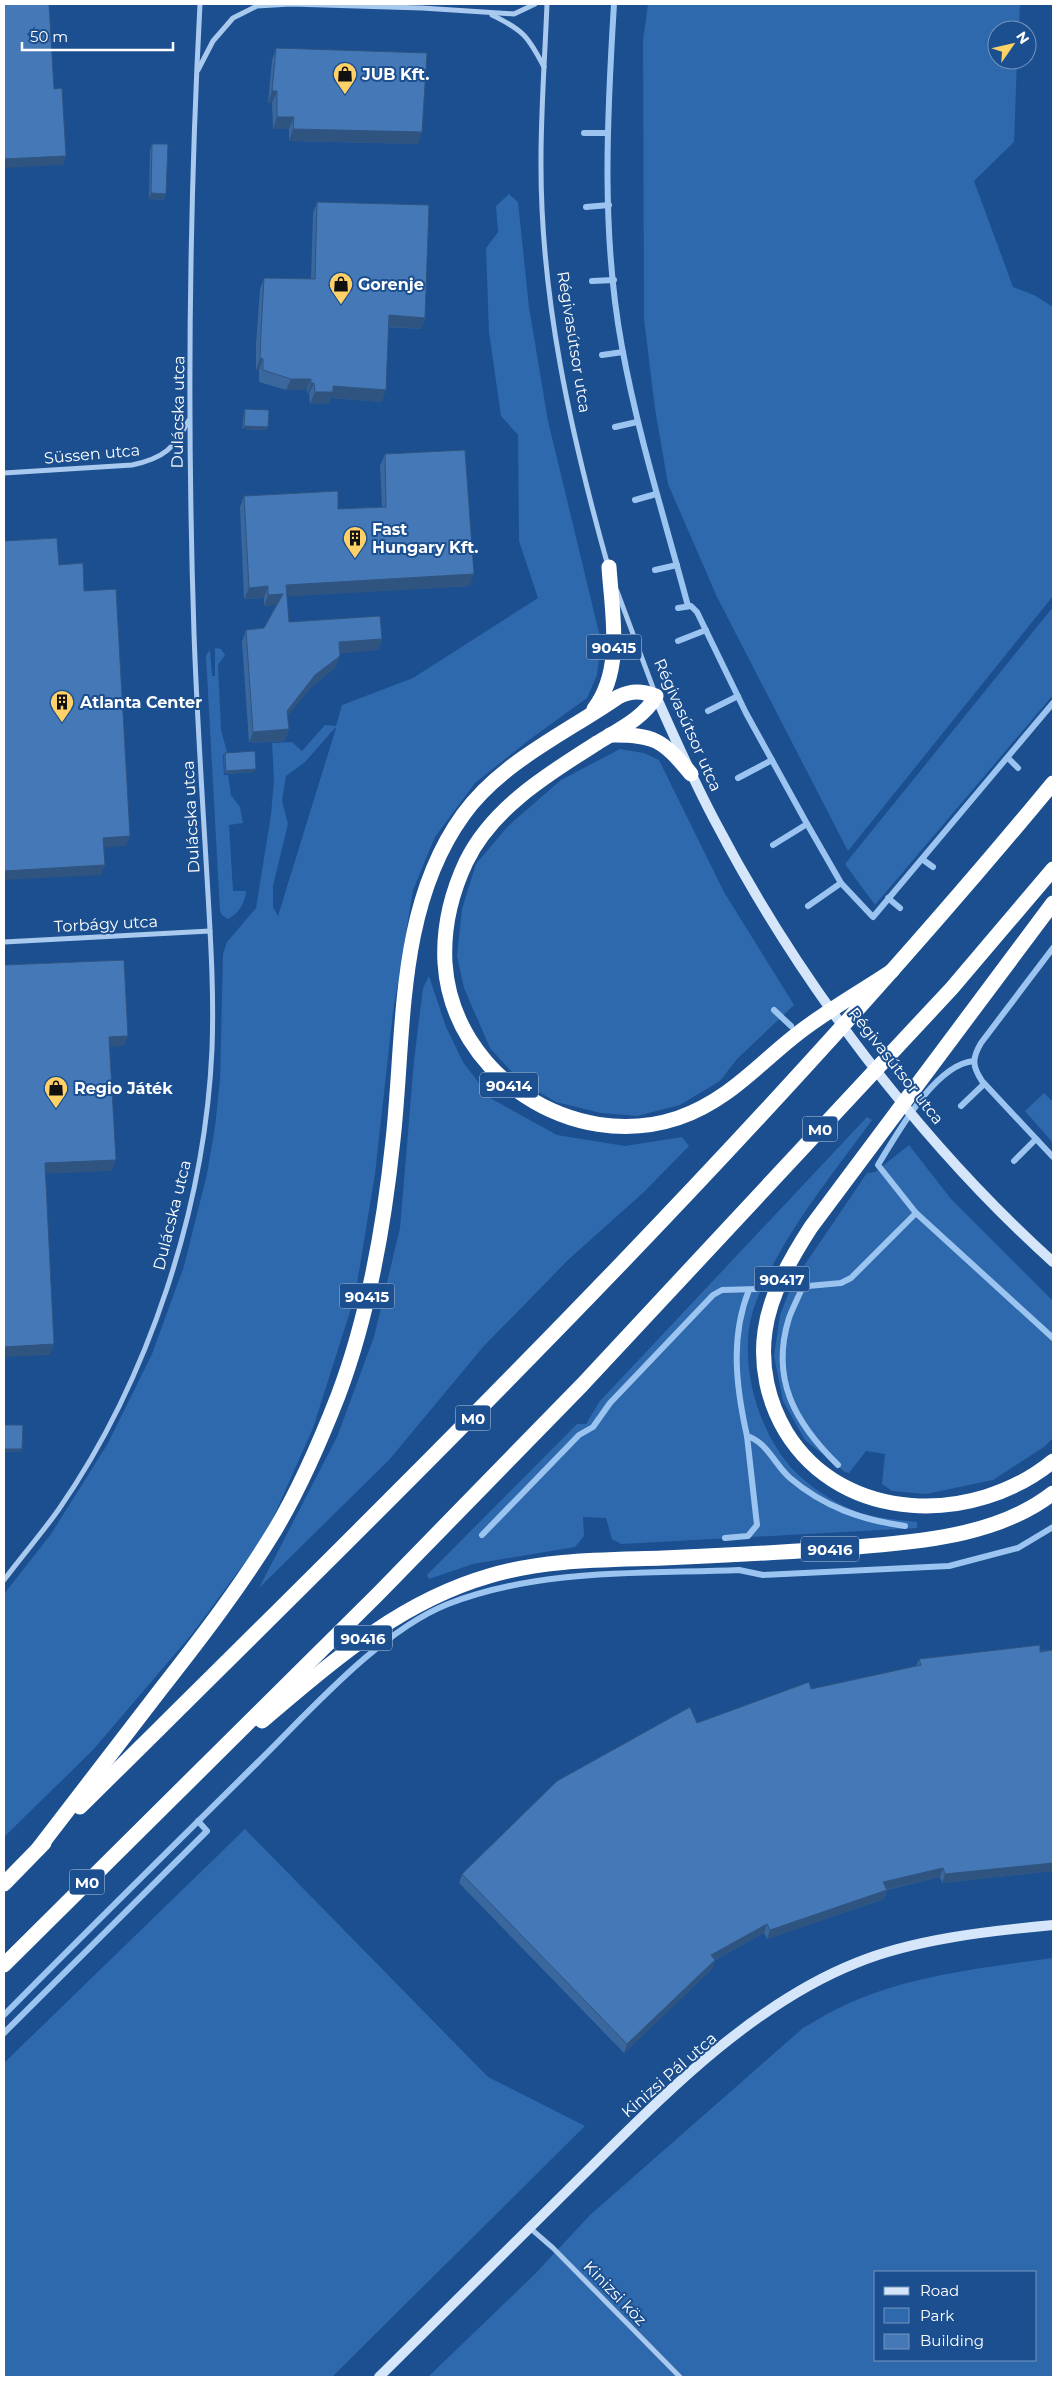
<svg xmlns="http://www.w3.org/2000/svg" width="1057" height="2381" font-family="Montserrat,sans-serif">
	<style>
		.green { fill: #2e69ad; fill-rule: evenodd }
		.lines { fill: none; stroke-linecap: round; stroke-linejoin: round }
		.stream { stroke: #9cc4f0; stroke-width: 6 }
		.street { stroke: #a9c9ee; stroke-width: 5 }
		.secondary { stroke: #d6e6fa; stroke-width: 10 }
		.highway { stroke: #fff; stroke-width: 15 }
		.wall { fill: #3a679d }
		.shaded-wall { fill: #305480 }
		.building { fill: #4478b7; stroke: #305480 }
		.labels { text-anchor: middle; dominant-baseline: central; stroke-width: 4; stroke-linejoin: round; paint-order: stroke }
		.shield { fill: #1b4f8f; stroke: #bbcadd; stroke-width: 1 }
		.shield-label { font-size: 15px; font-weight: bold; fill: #fff }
		.poi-label { font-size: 16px; font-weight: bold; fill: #fff; stroke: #1b4f8f; text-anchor: start }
		.street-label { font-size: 16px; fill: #fff; stroke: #1b4f8f }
	</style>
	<rect width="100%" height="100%" fill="#1b4f8f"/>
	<g class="green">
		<path d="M 648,4 L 1020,4 L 1019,30 L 997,30 L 997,60 L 1017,60 L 1014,142 L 974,181 L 1013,287 L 1034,295 L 1053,307 L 1053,596 L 848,851 L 717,597 L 668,484 L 655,409 L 644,319 L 643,41 Z"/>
		<path d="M 509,194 L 518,202 L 529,307 L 548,421 L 601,641 L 597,675 L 587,698 L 529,740 L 475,783 L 435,837 L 413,890 L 393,1012 L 375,1174 L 355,1296 L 313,1428 L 266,1534 L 192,1634 L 93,1750 L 4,1837 L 4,1594 L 51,1534 L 107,1445 L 152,1354 L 184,1266 L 207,1174 L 215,1127 L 220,1080 L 223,954 L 227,942 L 256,908 L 271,815 L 274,779 L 272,743 L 292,742 L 302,751 L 325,725 L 336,726 L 342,705 L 413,678 L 538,598 L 519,541 L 518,435 L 501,416 L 489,332 L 486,248 L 498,232 L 496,206 ZM 335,728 L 336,728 L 278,916 L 273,907 L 273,886 L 288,824 L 282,801 L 286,776 L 305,762 Z"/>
		<path d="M 1053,607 L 1053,695 L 875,905 L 845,864 Z"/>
		<path d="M 215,648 L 221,649 L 225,655 L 218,665 L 221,730 L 227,752 L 223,755 L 224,775 L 228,775 L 231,795 L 240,807 L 243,823 L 229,825 L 233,891 L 246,891 C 245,903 239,913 228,919 L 222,915 L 220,911 L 206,656 L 210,650 L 212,676 L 215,676 Z"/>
		<path d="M 620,749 L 644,753 L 659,760 L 724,892 L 794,1005 L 737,1059 L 720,1081 L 680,1105 L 637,1116 L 601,1113 L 556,1102 L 520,1081 L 490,1048 L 464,988 L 457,956 L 462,909 L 476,864 L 508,826 L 561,780 Z"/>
		<path d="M 429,976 L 446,1027 L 463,1062 L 490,1098 L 557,1135 L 625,1146 L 682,1137 L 689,1146 L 644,1192 L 568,1260 L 483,1347 L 389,1460 L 259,1588 L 337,1437 L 374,1337 L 400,1228 L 414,1061 L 423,988 Z"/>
		<path d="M 1044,1093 L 1053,1102 L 1053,1143 L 1025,1111 Z"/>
		<path d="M 867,1117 L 872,1120 C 830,1178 782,1235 756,1302 C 734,1356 758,1441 803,1479 C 814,1489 830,1499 844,1506 C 866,1518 893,1519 917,1522 L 917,1528 L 621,1544 L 612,1539 L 606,1518 L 583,1517 L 584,1536 L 575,1547 L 473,1564 L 429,1579 L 427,1575 L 577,1424 L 586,1424 L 600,1401 Z"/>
		<path d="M 909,1145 L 951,1199 L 1053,1301 L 1053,1438 L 1044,1447 L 993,1480 L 926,1494 L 892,1491 L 882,1484 L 885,1454 L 866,1451 L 849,1473 L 845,1472 L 805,1440 L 783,1401 L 774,1356 L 780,1315 L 793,1282 L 867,1173 L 875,1172 Z"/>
		<path d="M 245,1829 L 488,2077 L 585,2126 L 332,2377 L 4,2377 L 4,2063 Z"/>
		<path d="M 1053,1958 L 1053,2377 L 428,2377 L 536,2273 L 590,2215 L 803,2028 C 816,2021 829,2012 843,2006 C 909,1975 983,1968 1053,1958 ZM 876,2272 L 1036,2272 L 1036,2360 L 876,2360 Z"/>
	</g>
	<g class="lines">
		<g class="stream">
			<path d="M 614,4 C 607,117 601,234 622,347 C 638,435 665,520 688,606"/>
			<path d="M 584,133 L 608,133"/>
			<path d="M 586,207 L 609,205"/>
			<path d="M 592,281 L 614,280"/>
			<path d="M 602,355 L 623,352"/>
			<path d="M 615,427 L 637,422"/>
			<path d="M 635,500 L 656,494"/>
			<path d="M 655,570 L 677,565"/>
			<path d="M 678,608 L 691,606 L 697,612 L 746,713 L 806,822 L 841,883 L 873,917 L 1053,703"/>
			<path d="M 678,641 L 706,630"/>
			<path d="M 708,711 L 738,696"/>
			<path d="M 1008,758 L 1018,768"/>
			<path d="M 738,778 L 772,760"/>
			<path d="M 773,845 L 807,824"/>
			<path d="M 922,859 L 933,867"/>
			<path d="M 888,898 L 900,908"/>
			<path d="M 808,906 L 841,883"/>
			<path d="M 1053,948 L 981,1043 C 972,1058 972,1066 982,1081 L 1053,1157"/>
			<path d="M 774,1010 L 791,1026"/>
			<path d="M 974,1061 C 935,1064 897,1134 878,1165 L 916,1213 L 1053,1338"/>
			<path d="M 961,1106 L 984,1084"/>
			<path d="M 1014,1161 L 1036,1139"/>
			<path d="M 803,1286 C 799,1296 793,1307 789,1318 C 770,1379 795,1423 838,1465"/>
			<path d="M 797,1287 L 841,1283 L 851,1278 L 916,1213"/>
			<path d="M 749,1290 C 730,1337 736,1387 747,1436 C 767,1442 775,1465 790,1478 C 824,1507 862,1520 905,1526"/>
			<path d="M 482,1535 L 579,1435 L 593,1427 L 610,1403 L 713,1295 L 722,1290 L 758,1289"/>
			<path d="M 725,1538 L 748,1536 L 757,1525 L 747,1436"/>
			<path d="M 4,2015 C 88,1930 173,1846 258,1762 C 310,1711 380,1631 448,1604 C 541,1568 642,1574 739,1570 L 763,1575 L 949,1566 L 1018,1548 L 1053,1527"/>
			<path d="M 4,2033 L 207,1831 L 198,1821"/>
		</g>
		<g class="street">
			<path d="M 547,4 C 545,55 541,108 541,159 C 540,297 571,434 608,566"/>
			<path d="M 492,15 C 523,30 528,36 544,67"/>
			<path d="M 198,70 L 213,41 L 233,18 L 257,6 L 291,4 L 422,8 L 514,14 L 535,4"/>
			<path d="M 4,473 L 132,465 C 165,458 174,448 189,420"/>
			<path d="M 617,591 L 655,693"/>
			<path d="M 4,942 L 210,931"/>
			<path d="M 4,1580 C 22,1556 42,1533 59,1509 C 149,1379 205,1207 212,1049 C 214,997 211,946 208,894 C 203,807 197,720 194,633 C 187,424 189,213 200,4"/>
			<path d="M 530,2228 L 553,2248 L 680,2377"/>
		</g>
		<g class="secondary">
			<path d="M 656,696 C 675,739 694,782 716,823 C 799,982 920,1142 1053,1262"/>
			<path d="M 379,2377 C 447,2309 516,2241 585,2173 C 664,2095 751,2005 856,1963 C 914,1939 990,1931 1053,1925"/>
		</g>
		<g class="highway">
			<path d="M 594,709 C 624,669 612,614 609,567"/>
			<path d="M 610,735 C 654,734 663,740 691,774"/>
			<path d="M 1053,903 L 811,1227 C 791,1258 770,1294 765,1331 C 760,1366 768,1402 786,1432 C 843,1525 975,1525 1053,1461"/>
			<path d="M 262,1721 C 332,1662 399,1602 489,1576 C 545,1559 605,1560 663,1558 C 731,1555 799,1552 867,1546 C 929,1541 1002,1533 1053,1493"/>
			<path d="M 80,1807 C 415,1475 752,1147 1053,783"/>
			<path d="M 38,1849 C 79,1796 120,1743 161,1689 C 201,1638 241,1586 275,1530 C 300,1488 320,1442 338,1396 C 369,1314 384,1227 393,1140 C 405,1031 396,908 463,815 C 501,762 566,733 618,697 C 632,690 642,691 656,696 C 644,718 618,730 597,743 C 548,774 492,808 466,862 C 451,894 443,927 445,963 C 452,1075 573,1153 678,1118 C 730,1100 760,1062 801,1031 C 830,1009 862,991 892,971"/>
			<path d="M 4,1884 L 44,1843"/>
			<path d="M 4,1965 L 379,1593 L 582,1385 L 952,988 L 1053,869"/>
		</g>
	</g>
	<g class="wall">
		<path d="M 276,48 L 418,144 L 289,141 L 289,129 L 273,129 L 272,103 L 268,103 L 272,60 Z"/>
		<path d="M 152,144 L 166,194 L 164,200 L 149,199 L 150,150 Z"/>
		<path d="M 317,202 L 425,318 L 421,329 L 388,327 L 382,402 L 331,398 L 329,404 L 310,404 L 309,394 L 307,394 L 307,390 L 286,390 L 259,382 L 259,370 L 256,370 L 256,344 L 260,289 L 264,278 L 311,279 L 313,213 Z"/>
		<path d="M 245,409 L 267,430 L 242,429 L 244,412 Z"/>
		<path d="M 385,454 L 470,586 L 287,596 L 289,622 L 382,639 L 378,650 L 340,653 L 336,667 L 311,687 L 287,716 L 289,729 L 284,741 L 249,743 L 242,642 L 246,630 L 264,628 L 276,605 L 264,606 L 264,598 L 244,599 L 240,507 L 244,496 L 338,509 L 382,507 L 380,466 Z"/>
		<path d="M 225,753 L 255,772 L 225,774 L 224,756 Z"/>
		<path d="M 1053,1650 L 1053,1871 L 942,1883 L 940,1877 L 887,1890 L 884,1899 L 767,1939 L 764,1933 L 715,1960 L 712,1969 L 624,2053 L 459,1883 L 462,1874 L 697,1723 L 811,1689 L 916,1666 L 919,1659 Z"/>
	</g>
	<g class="shaded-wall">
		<path d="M 272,91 L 277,91 L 272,103 L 268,103 Z"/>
		<path d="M 277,117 L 294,117 L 289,129 L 273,129 Z"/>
		<path d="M 293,129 L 422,132 L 418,144 L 289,141 Z"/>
		<path d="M 66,156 L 63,165 L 4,168 L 4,159 Z"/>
		<path d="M 151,193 L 166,194 L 164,200 L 149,199 Z"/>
		<path d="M 389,315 L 425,318 L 421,329 L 385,326 Z"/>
		<path d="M 260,358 L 263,359 L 259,370 L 256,370 Z"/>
		<path d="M 291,379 L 311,379 L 307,390 L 286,390 Z"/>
		<path d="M 311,383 L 314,383 L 309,394 L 307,394 Z"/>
		<path d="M 333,386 L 386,390 L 382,402 L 331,398 L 329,404 L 310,404 L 315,392 Z"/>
		<path d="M 244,426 L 268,427 L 267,430 L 242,429 Z"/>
		<path d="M 474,574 L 470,586 L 282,597 L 286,585 Z"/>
		<path d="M 268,586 L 264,598 L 244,599 L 249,588 Z"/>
		<path d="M 283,594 L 279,605 L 264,606 L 268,595 Z"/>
		<path d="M 382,639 L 378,650 L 335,654 L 339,642 Z"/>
		<path d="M 340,656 L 336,667 L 311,687 L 283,722 L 287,711 L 315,675 Z"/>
		<path d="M 289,729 L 284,741 L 249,743 L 253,732 Z"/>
		<path d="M 256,769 L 255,772 L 225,774 L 226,771 Z"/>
		<path d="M 130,836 L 126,846 L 99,848 L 103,838 Z"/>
		<path d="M 105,865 L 101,875 L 4,880 L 4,871 Z"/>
		<path d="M 128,1036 L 124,1046 L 106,1047 L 109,1037 Z"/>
		<path d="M 116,1160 L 112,1171 L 41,1174 L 45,1163 Z"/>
		<path d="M 54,1344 L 50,1355 L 4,1357 L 4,1347 Z"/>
		<path d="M 4,1449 L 22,1449 L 21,1452 L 4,1452 Z"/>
		<path d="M 1053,1863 L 1053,1871 L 942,1883 L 945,1874 Z"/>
		<path d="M 943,1868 L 940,1877 L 880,1891 L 883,1882 Z"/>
		<path d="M 887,1890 L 884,1899 L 767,1939 L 770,1930 Z"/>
		<path d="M 767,1924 L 764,1933 L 707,1964 L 711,1955 Z"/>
		<path d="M 715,1960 L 712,1969 L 624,2053 L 627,2044 Z"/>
	</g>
	<g class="building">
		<path d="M 4,4 L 49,4 L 54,89 L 62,88 L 66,156 L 4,159 Z"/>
		<path d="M 276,48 L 427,53 L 422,132 L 293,129 L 294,117 L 277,117 L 277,91 L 272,91 Z"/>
		<path d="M 152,144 L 168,144 L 166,194 L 151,193 Z"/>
		<path d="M 317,202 L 429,205 L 425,318 L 389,315 L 386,390 L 333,386 L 333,392 L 315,392 L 314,383 L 311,383 L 311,379 L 291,379 L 263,370 L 263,359 L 260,358 L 261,332 L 264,278 L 315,279 Z"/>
		<path d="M 245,409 L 269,410 L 268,427 L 244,426 Z"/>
		<path d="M 465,450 L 474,574 L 286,585 L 289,622 L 380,616 L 382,639 L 339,642 L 340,656 L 315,675 L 287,711 L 289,729 L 253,732 L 246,630 L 264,628 L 283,594 L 268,595 L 268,586 L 249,588 L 244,496 L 338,491 L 338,509 L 386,507 L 385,454 Z"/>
		<path d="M 57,538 L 59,565 L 83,563 L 84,591 L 116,589 L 130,836 L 103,838 L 105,865 L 4,871 L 4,541 Z"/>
		<path d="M 255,751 L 256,769 L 226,771 L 225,753 Z"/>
		<path d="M 124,960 L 128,1036 L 109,1037 L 116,1160 L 45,1163 L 54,1344 L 4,1347 L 4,965 Z"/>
		<path d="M 4,1425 L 23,1425 L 22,1449 L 4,1449 Z"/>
		<path d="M 1040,1645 L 1040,1652 L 1053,1650 L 1053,1863 L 945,1874 L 943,1868 L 883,1882 L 887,1890 L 770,1930 L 767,1924 L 711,1955 L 715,1960 L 627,2044 L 462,1874 L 557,1781 L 690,1707 L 697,1723 L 809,1682 L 811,1689 L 921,1665 L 919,1659 Z"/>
	</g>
	<defs>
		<g id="shop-pin" transform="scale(1.25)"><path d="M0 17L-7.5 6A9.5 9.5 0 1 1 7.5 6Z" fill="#ffd166" stroke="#1b4f8f"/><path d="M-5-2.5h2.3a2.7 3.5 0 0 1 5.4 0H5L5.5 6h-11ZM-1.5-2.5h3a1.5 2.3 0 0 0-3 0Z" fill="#111"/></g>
		<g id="building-pin" transform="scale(1.25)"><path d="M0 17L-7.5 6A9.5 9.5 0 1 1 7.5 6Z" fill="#ffd166" stroke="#1b4f8f"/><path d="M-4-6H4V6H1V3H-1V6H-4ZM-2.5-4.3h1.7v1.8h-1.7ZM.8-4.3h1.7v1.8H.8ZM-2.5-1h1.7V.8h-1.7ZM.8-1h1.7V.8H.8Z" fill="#111"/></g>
	</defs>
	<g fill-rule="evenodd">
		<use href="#shop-pin" x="345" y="74"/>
		<use href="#shop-pin" x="341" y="284"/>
		<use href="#building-pin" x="355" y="538"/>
		<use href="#building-pin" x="62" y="702"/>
		<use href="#shop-pin" x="56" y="1088"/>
	</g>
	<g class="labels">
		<g class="shield">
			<rect x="586.5" y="634.5" width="55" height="25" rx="4"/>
			<rect x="480" y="1072.5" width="58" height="25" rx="4"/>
			<rect x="802.5" y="1116.5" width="35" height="25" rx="4"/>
			<rect x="754.5" y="1266.5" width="55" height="25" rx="4"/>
			<rect x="339.5" y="1283.5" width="55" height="25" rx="4"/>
			<rect x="455.5" y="1405.5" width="35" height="25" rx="4"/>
			<rect x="801" y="1536.5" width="58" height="25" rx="4"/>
			<rect x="334" y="1625.5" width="58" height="25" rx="4"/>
			<rect x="69.5" y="1869.5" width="35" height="25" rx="4"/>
		</g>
		<g class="shield-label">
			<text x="614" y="647">90415</text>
			<text x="509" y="1085">90414</text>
			<text x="820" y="1129">M0</text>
			<text x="782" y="1279">90417</text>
			<text x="367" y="1296">90415</text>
			<text x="473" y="1418">M0</text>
			<text x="830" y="1549">90416</text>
			<text x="363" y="1638">90416</text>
			<text x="87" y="1882">M0</text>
		</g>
		<g class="poi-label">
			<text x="362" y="74">JUB Kft.</text>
			<text x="358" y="284">Gorenje</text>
			<text x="372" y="529">Fast<tspan x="372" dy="18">Hungary Kft.</tspan></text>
			<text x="80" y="702">Atlanta Center</text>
			<text x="74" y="1088">Regio Játék</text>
		</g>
		<g class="street-label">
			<text transform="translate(574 342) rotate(81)">Régivasútsor utca</text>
			<text transform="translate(178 412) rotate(-89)">Dulácska utca</text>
			<text transform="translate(92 454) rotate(-5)">Süssen utca</text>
			<text transform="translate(688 725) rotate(66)">Régivasútsor utca</text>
			<text transform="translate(191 817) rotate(-93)">Dulácska utca</text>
			<text transform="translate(106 924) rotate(-3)">Torbágy utca</text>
			<text transform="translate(896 1066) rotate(52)">Régivasútsor utca</text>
			<text transform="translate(172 1215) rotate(-76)">Dulácska utca</text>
			<text transform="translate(669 2075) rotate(-41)">Kinizsi Pál utca</text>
			<text transform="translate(615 2293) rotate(46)">Kinizsi köz</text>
		</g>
	</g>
	<rect width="1057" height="2381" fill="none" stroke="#ffffff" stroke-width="10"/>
	<rect x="874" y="2271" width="162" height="90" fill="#1b4f8f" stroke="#7695bc"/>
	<rect x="884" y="2287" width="25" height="8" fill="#d6e6fa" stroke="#7695bc"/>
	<text x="920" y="2296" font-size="15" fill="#ffffff">Road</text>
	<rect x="884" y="2308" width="25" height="15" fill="#2e69ad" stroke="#7695bc"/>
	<text x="920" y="2321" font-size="15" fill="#ffffff">Park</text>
	<rect x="884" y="2334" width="25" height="15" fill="#4478b7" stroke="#7695bc"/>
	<text x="920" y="2346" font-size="15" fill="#ffffff">Building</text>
	<g transform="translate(1012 45) rotate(56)"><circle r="24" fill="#1b4f8f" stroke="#7695bc"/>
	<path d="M0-4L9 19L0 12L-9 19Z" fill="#ffd166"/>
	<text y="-8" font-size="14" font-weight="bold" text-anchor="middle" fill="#ffffff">N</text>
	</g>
	<path d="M22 42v8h151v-8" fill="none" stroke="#ffffff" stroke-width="2.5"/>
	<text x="30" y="42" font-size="15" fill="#ffffff" stroke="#1b4f8f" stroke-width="4" paint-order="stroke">50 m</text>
</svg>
